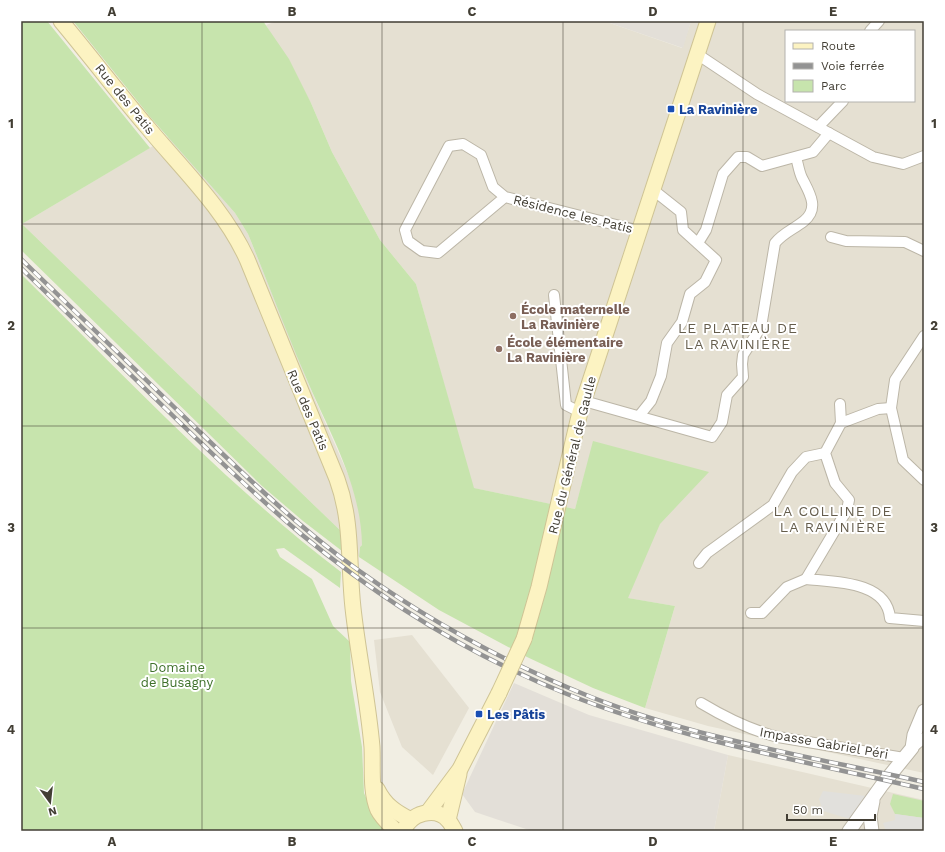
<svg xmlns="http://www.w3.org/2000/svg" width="945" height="852" font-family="'Work Sans',sans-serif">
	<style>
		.residential { fill: #e5e0d2; fill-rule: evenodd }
		.industrial { fill: #e3dfd8 }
		.green { fill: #c7e4ad }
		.parking { fill: #e1e0dc }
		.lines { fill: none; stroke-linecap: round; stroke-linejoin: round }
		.minor-casing { stroke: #bcb6a7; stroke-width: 12 }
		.tertiary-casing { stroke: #bcb6a7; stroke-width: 15 }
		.secondary-casing { stroke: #cfc495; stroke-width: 17 }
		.minor { stroke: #fff; stroke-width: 10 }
		.tertiary { stroke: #fff; stroke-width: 13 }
		.secondary { stroke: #fcf3c2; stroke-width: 15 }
		.rail-casing { stroke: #939393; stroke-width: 4.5 }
		.rail { stroke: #fff; stroke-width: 3; stroke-dasharray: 9; stroke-linecap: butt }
		.secondary-bridge-casing { stroke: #cfc495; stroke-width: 17; stroke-linecap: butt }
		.secondary-bridge { stroke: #fcf3c2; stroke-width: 15 }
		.grid { fill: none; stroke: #423e34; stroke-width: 1; stroke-opacity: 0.55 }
		.transit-dot { fill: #1a4fb4; stroke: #fff; stroke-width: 1.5 }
		.education-dot { fill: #8d6e63; stroke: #fff; stroke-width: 1.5 }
		.labels { text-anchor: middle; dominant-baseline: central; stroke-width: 4; stroke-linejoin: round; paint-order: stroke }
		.street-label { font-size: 13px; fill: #423e34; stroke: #fff }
		.transit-label { font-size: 13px; font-weight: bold; fill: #164399; stroke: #fff; text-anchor: start }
		.education-label { font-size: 13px; font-weight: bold; fill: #785e54; stroke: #fff; text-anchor: start }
		.park-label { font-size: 13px; fill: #3f712a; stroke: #fff }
		.neighbourhood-label { font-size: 14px; letter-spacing: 1px; fill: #655d4c; stroke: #fff }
		.neatline { fill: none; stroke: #423e34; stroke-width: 1.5 }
		.grid-label { font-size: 13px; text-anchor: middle; font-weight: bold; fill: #423e34 }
	</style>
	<rect width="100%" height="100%" fill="#f1eee3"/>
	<g class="residential">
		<path d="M 277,21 L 604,21 L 682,48 L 691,21 L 924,21 L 924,773 L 708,726 L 645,708 L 675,606 L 627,598 L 594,441 L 575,509 L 473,488 L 416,284 L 380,240 L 332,152 L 311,103 L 266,25 ZM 786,31 L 914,31 L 914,101 L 786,101 Z"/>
		<path d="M 168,137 L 235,213 L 248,234 L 310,388 L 351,481 L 359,510 L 362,529 L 362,545 L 360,547 L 359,557 L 343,533 L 22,224 Z"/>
		<path d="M 412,635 L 469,708 L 433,775 L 402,747 L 380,692 L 374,640 Z"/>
		<path d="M 728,755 L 924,800 L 924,831 L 714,831 Z"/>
	</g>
	<g class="industrial">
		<path d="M 604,21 L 691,21 L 683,48 Z"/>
		<path d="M 514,683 L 589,715 L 728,755 L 714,831 L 532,831 L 475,812 L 462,794 Z"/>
	</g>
	<g class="green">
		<path d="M 21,21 L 47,21 L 150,148 L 22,224 L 343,533 L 342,551 L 303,521 L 262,486 L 21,250 Z"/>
		<path d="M 73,21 L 263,21 L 289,59 L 311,103 L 332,152 L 380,240 L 416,284 L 474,488 L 575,509 L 593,441 L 709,472 L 660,524 L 628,598 L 675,606 L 645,708 L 593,688 L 527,657 L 439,610 L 359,557 L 360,547 L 362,545 C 361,488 333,439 310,387 C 288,337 269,285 248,234 L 235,213 L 151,118 Z"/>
		<path d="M 21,274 C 125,376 225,484 341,572 L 340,588 L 284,548 L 276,549 L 280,557 L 312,579 L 333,626 L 350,642 L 351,681 L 362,747 L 364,793 L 375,818 L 385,831 L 21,831 Z"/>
		<path d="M 893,794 L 924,801 L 924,818 L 895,814 L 890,804 Z"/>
	</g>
	<g class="parking">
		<path d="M 823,791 L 866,796 L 850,819 L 823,811 L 819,799 Z"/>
		<path d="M 895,814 L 924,818 L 924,831 L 886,831 L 883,823 L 895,820 Z"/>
	</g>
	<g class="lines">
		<g class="minor-casing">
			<g id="minor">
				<path d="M 870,31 L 879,21"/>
				<path d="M 697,54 L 757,94 L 873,157 L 903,164 L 924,156"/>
				<path d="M 818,127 L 843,101"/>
				<path d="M 505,197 L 493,187 L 481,155 L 463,144 L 449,146 L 405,230 L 408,241 L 422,251 L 438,253 L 505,197 L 640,231"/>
				<path d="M 831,237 L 846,241 L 905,242 L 924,251"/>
				<path d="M 698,243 L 706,230 L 723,174 L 738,157 L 747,157 L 762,166 L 813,152 L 829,133"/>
				<path d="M 554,295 L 566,405 L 580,412"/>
				<path d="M 924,336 L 895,380 L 891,408 L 903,460 L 924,480"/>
				<path d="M 584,401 L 712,437 L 722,422 L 727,395 L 743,377 L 742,364 L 743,355 L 761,327 L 775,243 C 783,233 794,229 804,221 C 820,208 809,192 802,178 C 799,172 798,164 796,157"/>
				<path d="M 840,404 L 841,423 L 825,453 L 835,483 L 849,500 L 847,510 L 806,579 C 834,582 887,581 890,618 L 924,621"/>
				<path d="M 639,416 L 651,401 L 661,376 L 667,343 L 682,322 L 690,294 L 705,282 L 716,260 L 683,230 L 681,212 L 652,189"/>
				<path d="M 841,423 L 878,409 L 891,408"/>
				<path d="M 699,563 L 707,553 L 773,505 L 792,472 L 806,457 L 825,453"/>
				<path d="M 751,613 L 762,613 L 787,587 L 806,579"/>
				<path d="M 701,703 C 726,718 750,730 778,737 L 904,758"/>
				<path d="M 912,748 L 924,738"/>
			</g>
		</g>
		<g class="tertiary-casing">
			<g id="tertiary">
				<path d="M 849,831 L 882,785 L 912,748 L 914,735 L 924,711"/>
				<path d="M 872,831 L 870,816 L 873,801"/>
			</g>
		</g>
		<g class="secondary-casing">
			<g id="secondary">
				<path d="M 61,21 C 91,57 119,94 149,129 C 184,171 224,209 247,259 L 337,479 C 353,523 348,563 353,608 C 358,654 368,700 372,747 C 373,767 370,791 378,810 C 382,818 390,825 396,831"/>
				<path d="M 524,639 L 539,587 L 580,412 L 708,21"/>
				<path d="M 377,789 C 385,805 395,812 411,820"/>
				<path d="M 428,812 L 460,769 L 499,693"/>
				<path d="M 448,820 L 459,774"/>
				<path d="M 404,831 C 409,813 436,806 448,820 C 451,823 453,828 455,831"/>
			</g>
		</g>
		<use href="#minor" class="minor"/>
		<use href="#tertiary" class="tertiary"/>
		<use href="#secondary" class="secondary"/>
		<g class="rail-casing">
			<g id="rail">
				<path d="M 21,259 C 71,308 122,356 172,405 C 226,457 279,510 339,556 C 416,614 501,661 591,697 C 698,739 812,757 924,782"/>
				<path d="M 21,268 C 70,316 119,363 167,410 C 211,453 255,495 301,534 C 381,600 471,656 567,694 C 682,740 803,761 924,789"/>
			</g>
		</g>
		<use href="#rail" class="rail"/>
		<g class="secondary-bridge-casing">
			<path id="secondary-bridge" d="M 499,693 L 524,639"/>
		</g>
		<use href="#secondary-bridge" class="secondary-bridge"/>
	</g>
	<path class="grid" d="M 202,21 L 202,831M 382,21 L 382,831M 563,21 L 563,831M 743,21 L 743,831M 21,224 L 924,224M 21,426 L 924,426M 21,628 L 924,628"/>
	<g class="transit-dot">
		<rect x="667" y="105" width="8" height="8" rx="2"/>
		<rect x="475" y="710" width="8" height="8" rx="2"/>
	</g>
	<g class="education-dot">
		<circle cx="513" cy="316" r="4"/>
		<circle cx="499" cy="349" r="4"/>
	</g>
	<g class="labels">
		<g class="street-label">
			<text transform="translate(125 99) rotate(51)">Rue des Patis</text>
			<text transform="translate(573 214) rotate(14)">Résidence les Patis</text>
			<text transform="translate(308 410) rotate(67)">Rue des Patis</text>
			<text transform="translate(572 455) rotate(-76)">Rue du Général de Gaulle</text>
			<text transform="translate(824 743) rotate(10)">Impasse Gabriel Péri</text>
		</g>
		<g class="transit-label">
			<text x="679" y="109">La Ravinière</text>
			<text x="487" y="714">Les Pâtis</text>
		</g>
		<g class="education-label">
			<text x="521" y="309">École maternelle<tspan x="521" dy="15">La Ravinière</tspan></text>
			<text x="507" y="342">École élémentaire<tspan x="507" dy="15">La Ravinière</tspan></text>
		</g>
		<g class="park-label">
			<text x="177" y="667">Domaine<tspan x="177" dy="15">de Busagny</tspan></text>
		</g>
		<g class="neighbourhood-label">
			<text x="738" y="328">LE PLATEAU DE<tspan x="738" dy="16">LA RAVINIÈRE</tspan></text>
			<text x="833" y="511">LA COLLINE DE<tspan x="833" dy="16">LA RAVINIÈRE</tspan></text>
		</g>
	</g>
	<rect width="945" height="852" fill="none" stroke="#ffffff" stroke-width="44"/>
	<rect x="785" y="30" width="130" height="72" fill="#ffffff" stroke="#b3b2ae"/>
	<rect x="793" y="43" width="20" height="6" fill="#fcf3c2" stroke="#b3b2ae"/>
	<text x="821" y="50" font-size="12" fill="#423e34">Route</text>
	<rect x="793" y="63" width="20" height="6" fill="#939393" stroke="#b3b2ae"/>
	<text x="821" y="70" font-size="12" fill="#423e34">Voie ferrée</text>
	<rect x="793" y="80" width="20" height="12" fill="#c7e4ad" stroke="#b3b2ae"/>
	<text x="821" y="90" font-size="12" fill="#423e34">Parc</text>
	<g transform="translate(50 802) rotate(165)" stroke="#ffffff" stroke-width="3" paint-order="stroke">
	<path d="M0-3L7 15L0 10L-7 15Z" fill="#423e34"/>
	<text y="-6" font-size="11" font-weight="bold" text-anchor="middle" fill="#423e34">N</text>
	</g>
	<path d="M787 814v6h88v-6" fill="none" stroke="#423e34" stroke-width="2"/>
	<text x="793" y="814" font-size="12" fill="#423e34" stroke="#ffffff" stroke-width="3" paint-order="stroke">50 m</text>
	<rect x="22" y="22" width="901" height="808" class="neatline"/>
	<g class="grid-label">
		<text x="112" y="16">A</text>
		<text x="292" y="16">B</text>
		<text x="472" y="16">C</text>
		<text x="653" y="16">D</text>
		<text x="833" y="16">E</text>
		<text x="11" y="128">1</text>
		<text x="934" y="128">1</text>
		<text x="11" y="330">2</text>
		<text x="934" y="330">2</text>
		<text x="11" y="532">3</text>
		<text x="934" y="532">3</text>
		<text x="11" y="734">4</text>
		<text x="934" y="734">4</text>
		<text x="112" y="846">A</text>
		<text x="292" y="846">B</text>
		<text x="472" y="846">C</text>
		<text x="653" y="846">D</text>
		<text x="833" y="846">E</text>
	</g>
</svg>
